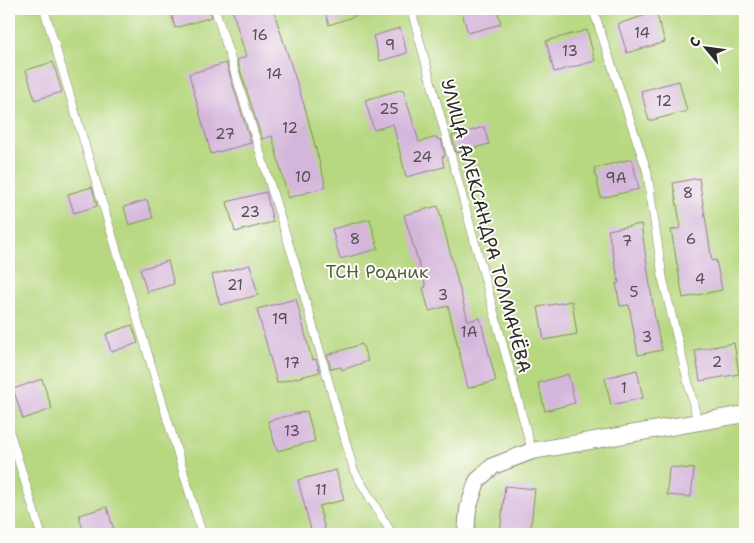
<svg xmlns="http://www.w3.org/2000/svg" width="754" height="543" font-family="'Shantell Sans',sans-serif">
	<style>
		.green { fill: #b7d880; stroke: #718256 }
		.building { fill: #d5b6db }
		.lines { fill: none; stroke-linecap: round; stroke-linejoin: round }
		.service-casing { stroke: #8a8574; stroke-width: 9 }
		.minor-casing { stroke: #8a8574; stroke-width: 18 }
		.service { stroke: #fff; stroke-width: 8 }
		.minor { stroke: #fff; stroke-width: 16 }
		.labels { text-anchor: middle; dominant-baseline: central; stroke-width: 4; stroke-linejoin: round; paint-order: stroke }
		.number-label { font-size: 15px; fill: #564e57 }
		.street-label { font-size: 18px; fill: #2b2b2b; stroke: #fdfcf7 }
		.park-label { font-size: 18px; fill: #555f44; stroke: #fdfcf7 }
	</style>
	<rect width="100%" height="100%" fill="#fdfcf7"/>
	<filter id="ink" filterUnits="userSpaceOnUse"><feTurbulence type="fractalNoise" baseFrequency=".02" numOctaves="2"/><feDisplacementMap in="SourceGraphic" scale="10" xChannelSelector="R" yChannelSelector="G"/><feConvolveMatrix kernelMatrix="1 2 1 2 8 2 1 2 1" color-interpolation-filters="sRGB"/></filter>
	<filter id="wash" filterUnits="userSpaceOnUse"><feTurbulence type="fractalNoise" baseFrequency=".0096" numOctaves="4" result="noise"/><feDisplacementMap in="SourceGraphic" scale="20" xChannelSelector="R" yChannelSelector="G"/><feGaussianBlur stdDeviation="1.12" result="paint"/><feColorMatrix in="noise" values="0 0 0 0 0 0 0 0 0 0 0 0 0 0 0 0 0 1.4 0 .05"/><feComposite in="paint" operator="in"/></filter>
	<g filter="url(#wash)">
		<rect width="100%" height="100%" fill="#eadfbc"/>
		<rect class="green" x="9" y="9" width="736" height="525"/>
		<g id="blocks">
			<g class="building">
				<path d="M 170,9 L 209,9 L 212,17 L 175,28 Z"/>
				<path d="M 232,9 L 273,9 L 305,108 L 326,187 L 288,198 L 272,136 L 262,139 L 237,60 L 246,57 Z"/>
				<path d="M 324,9 L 368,9 L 369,11 L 329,25 Z"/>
				<path d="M 461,9 L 497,9 L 501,24 L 468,33 Z"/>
				<path d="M 656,12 L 665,42 L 627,53 L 618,24 Z"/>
				<path d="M 400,28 L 407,53 L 380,61 L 373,36 Z"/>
				<path d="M 587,30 L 595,61 L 554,72 L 546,41 Z"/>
				<path d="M 53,62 L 62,92 L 35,100 L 26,70 Z"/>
				<path d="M 226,63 L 251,143 L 211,154 L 189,74 Z"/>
				<path d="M 679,81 L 687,111 L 649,121 L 641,91 Z"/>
				<path d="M 403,89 L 419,142 L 437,137 L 438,140 L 441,139 L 445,156 L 442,157 L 444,167 L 406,177 L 393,124 L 374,130 L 365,100 Z"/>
				<path d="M 484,127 L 489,144 L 456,153 L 452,136 Z"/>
				<path d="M 632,159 L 639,189 L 601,198 L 594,168 Z"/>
				<path d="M 699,178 L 712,261 L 716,260 L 722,290 L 683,298 L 671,230 L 681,228 L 673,183 Z"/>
				<path d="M 92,187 L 97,206 L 74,213 L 68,194 Z"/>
				<path d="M 266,192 L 273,222 L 235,232 L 227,202 Z"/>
				<path d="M 147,200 L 153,218 L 129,225 L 124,207 Z"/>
				<path d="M 438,206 L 468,321 L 480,318 L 496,381 L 468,388 L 448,306 L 429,311 L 423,288 L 426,287 L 404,215 Z"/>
				<path d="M 370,219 L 378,249 L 340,259 L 332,229 Z"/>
				<path d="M 641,224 L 655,319 L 662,350 L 638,355 L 629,305 L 620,306 L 616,283 L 619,283 L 608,230 Z"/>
				<path d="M 168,261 L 174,284 L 147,292 L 140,269 Z"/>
				<path d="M 250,265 L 258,295 L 220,305 L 212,275 Z"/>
				<path d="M 296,299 L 312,360 L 316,359 L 320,372 L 277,383 L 257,309 Z"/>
				<path d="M 572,301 L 577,334 L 544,340 L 538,307 Z"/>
				<path d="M 132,325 L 138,343 L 111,352 L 106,334 Z"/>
				<path d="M 734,343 L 739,374 L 700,381 L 695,350 Z"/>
				<path d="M 362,344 L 368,361 L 342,370 L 341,367 L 331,369 L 327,355 Z"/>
				<path d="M 637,370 L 643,398 L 611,405 L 605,378 Z"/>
				<path d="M 568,374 L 575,403 L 545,411 L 538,383 Z"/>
				<path d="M 42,379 L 52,409 L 23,419 L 13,389 Z"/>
				<path d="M 307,411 L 315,441 L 277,451 L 268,421 Z"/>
				<path d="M 669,467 L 694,469 L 691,497 L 667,495 Z"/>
				<path d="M 336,470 L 344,500 L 319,506 L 326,534 L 312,534 L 298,480 Z"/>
				<path d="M 505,486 L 535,489 L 530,534 L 500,534 Z"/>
				<path d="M 107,507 L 115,534 L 84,534 L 79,515 Z"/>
			</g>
		</g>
	</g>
	<g filter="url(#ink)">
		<use href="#blocks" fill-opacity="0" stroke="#8a8574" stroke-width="1"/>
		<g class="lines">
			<g class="service-casing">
				<g id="service">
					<path d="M 44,9 L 202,534"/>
					<path d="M 215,9 L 296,267 L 354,471 L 392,534"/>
					<path d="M 411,9 L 532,451"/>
					<path d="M 593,9 L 647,171 L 663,280 L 698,423"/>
					<path d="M 9,430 L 41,534"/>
				</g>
			</g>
			<g class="minor-casing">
				<path id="minor" d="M 466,534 L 468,509 L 477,481 L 493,466 L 532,451 L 745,414"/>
			</g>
			<use href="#service" class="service"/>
			<use href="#minor" class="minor"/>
		</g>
	</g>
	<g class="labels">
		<g class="number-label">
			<text x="642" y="33">14</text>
			<text x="260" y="35">16</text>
			<text x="390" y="45">9</text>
			<text x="570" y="51">13</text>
			<text x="274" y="74">14</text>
			<text x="664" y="101">12</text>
			<text x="389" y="109">25</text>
			<text x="290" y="128">12</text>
			<text x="225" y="134">27</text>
			<text x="422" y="157">24</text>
			<text x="303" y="177">10</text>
			<text x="616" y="178">9А</text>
			<text x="688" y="193">8</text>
			<text x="250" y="212">23</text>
			<text x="355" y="239">8</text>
			<text x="691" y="239">6</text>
			<text x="627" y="241">7</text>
			<text x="700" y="279">4</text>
			<text x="235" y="285">21</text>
			<text x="634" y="292">5</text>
			<text x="443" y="295">3</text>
			<text x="280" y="319">19</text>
			<text x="469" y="332">1А</text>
			<text x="647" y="337">3</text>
			<text x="717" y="362">2</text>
			<text x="292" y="363">17</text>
			<text x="624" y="388">1</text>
			<text x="292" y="431">13</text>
			<text x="321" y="490">11</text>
		</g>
		<g class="street-label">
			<text transform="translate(486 226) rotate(75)">УЛИЦА АЛЕКСАНДРА ТОЛМАЧЁВА</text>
		</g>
		<g class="park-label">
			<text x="377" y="272">ТСН Родник</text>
		</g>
	</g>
	<rect width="754" height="543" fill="none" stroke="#fdfcf7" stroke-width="30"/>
	<g transform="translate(706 48) rotate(299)" stroke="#fdfcf7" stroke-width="4" paint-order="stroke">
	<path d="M0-4L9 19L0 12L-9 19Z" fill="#2b2b2b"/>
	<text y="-8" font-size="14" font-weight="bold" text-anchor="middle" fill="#2b2b2b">С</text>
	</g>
</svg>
